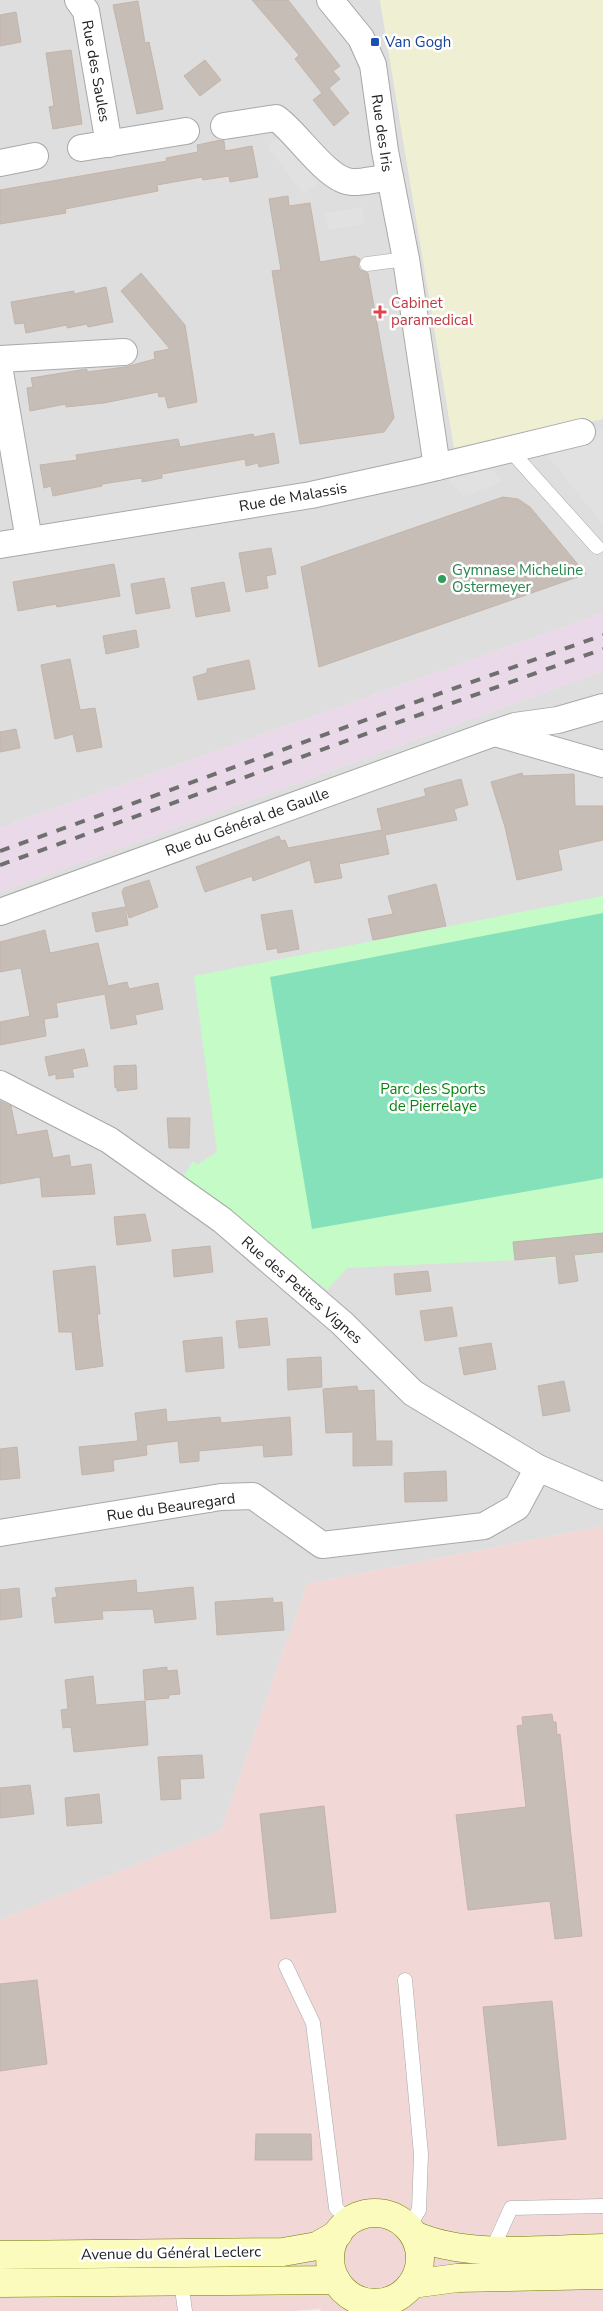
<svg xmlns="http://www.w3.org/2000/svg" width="603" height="2311" font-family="'Nunito Sans',sans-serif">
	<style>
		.residential { fill: #dfdede }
		.commercial { fill: #f2d7d7 }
		.industrial { fill: #ead9e8 }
		.farmland { fill: #eff0d3 }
		.park { fill: #c5fbc7 }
		.pitch { fill: #84e1ba }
		.parking { fill: #e1e1e1 }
		.building { fill: #c6bdb6; stroke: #c3b4a9 }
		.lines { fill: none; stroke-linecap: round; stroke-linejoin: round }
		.service-casing { stroke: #a8a8a8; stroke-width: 15 }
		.minor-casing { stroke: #a8a8a8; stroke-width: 28 }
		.secondary-casing { stroke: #737c03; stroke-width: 29 }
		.service { stroke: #fff; stroke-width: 14 }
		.minor { stroke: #fff; stroke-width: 26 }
		.secondary { stroke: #fafbbc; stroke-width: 28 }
		.rail { stroke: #6f6f6f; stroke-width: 4; stroke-dasharray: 10 10; stroke-linecap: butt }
		.transit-dot { fill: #1a4fb4; stroke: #fff; stroke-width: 2 }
		.health-dot { fill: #e0444e; stroke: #fff; stroke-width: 2 }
		.leisure-dot { fill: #2e9e5b; stroke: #fff; stroke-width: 2 }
		.labels { text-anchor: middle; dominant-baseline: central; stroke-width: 5; stroke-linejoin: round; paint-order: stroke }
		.transit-label { font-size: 15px; fill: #164399; stroke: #fff; text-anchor: start }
		.street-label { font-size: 15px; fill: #212121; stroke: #fff }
		.health-label { font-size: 15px; fill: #be3a42; stroke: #fff; text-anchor: start }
		.leisure-label { font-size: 15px; fill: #27864d; stroke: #fff; text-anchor: start }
		.park-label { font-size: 15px; fill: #0a8410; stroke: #fff }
	</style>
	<rect width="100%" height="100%" fill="#f1eee7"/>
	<g class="residential">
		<path d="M 0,0 L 380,0 L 454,447 L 603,419 L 603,613 L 0,828 Z"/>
		<path d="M 603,671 L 603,1526 L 307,1584 L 221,1830 L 0,1920 L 0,892 Z"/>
	</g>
	<path class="commercial" d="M 603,1526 L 603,2311 L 321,2311 L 320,2309 L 294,2311 L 0,2311 L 0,1920 L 221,1830 L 307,1584 Z"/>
	<path class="industrial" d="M 603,613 L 603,671 L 0,892 L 0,828 Z"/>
	<path class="farmland" d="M 380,0 L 603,0 L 603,419 L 454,448 Z"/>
	<path class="park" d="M 603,896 L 603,1253 L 575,1256 L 578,1281 L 559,1284 L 556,1258 L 347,1268 L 327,1290 L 182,1178 L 193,1161 L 197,1165 L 217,1152 L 194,976 Z"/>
	<path class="pitch" d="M 603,913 L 603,1178 L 312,1229 L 270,977 Z"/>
	<g class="parking">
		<path d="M 281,135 L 319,183 L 304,195 L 267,146 Z"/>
		<path d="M 362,207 L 364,224 L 329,230 L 325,213 Z"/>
		<path d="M 603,429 L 603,525 L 544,451 Z"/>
		<path d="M 481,457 L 503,481 L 464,497 L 437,467 Z"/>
	</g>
	<g class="building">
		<path d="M 252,0 L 288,0 L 340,66 L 333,71 L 340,79 L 329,88 L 349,113 L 334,126 L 313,100 L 322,93 L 295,59 L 299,55 Z"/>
		<path d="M 138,1 L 145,43 L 149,42 L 163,109 L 137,114 L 113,5 Z"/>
		<path d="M 16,12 L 21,42 L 0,46 L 0,15 Z"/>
		<path d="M 71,50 L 82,124 L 53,129 L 49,107 L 54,106 L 46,53 Z"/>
		<path d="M 205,60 L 221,80 L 200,96 L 184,76 Z"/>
		<path d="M 221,140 L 224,141 L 225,151 L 252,146 L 258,177 L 230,182 L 229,176 L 203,180 L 202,177 L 157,185 L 158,191 L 65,209 L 66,213 L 0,224 L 0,190 L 167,161 L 166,158 L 198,152 L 197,145 Z"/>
		<path d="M 288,196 L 289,206 L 310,203 L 320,262 L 355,256 L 360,259 L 358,265 L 360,270 L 368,273 L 394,418 L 384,432 L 300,444 L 272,271 L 281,270 L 269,199 Z"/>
		<path d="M 141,273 L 185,325 L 197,402 L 168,408 L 165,396 L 159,397 L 158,392 L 104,403 L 66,407 L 66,404 L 30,411 L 27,388 L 33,387 L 31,378 L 87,369 L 87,372 L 125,367 L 155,359 L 154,352 L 170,349 L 121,291 Z"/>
		<path d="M 106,287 L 113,322 L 88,327 L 87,324 L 67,328 L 67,325 L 26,333 L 24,323 L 15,324 L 11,302 L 74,291 L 74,294 Z"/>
		<path d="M 274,433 L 279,463 L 259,467 L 258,463 L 246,466 L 245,459 L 162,474 L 162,478 L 142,482 L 142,478 L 102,484 L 102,486 L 53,496 L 51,486 L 44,488 L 40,465 L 77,460 L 76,455 L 178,439 L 180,447 L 253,434 L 254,437 Z"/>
		<path d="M 503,497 L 518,499 L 530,507 L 586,574 L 319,667 L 301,567 Z"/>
		<path d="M 271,548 L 276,574 L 266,576 L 268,588 L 246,592 L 239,553 Z"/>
		<path d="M 114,564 L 120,596 L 57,607 L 56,604 L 18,611 L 13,582 Z"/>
		<path d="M 164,578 L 170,608 L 136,614 L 131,584 Z"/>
		<path d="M 224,582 L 230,611 L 196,617 L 191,588 Z"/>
		<path d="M 136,630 L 139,647 L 106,654 L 103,636 Z"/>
		<path d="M 70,659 L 80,710 L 95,708 L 102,747 L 77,752 L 73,734 L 55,739 L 41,665 Z"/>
		<path d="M 249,660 L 255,689 L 198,700 L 193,677 L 207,673 L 207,669 Z"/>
		<path d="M 16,729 L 20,748 L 0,752 L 0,732 Z"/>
		<path d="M 522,773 L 523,776 L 574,774 L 575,806 L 603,806 L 603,840 L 558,850 L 562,870 L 517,880 L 505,827 L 491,782 Z"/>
		<path d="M 461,779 L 468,805 L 454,809 L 457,820 L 385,835 L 389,854 L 339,864 L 342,878 L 315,883 L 310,860 L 253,881 L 252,876 L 205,892 L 196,867 L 279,836 L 281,841 L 285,840 L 288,848 L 382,830 L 377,809 L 426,796 L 424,789 Z"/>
		<path d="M 149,880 L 158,907 L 129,918 L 122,892 L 124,888 Z"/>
		<path d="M 436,884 L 446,926 L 373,940 L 368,919 L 393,914 L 388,896 Z"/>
		<path d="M 125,907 L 128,925 L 96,932 L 92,913 Z"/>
		<path d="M 292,910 L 299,949 L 278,953 L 277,948 L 267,950 L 261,915 Z"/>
		<path d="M 45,930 L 50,953 L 98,943 L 108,986 L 127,982 L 129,989 L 158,983 L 163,1009 L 135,1015 L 137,1024 L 111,1029 L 105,994 L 56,1003 L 58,1017 L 44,1019 L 46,1036 L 0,1045 L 0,1022 L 30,1016 L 21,968 L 0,972 L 0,942 Z"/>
		<path d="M 84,1049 L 88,1066 L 72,1069 L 74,1077 L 56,1079 L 56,1074 L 49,1076 L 45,1057 Z"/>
		<path d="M 136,1065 L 137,1089 L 117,1091 L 117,1087 L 115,1088 L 114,1066 Z"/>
		<path d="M 0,1101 L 11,1106 L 17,1135 L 47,1130 L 53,1158 L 69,1155 L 71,1167 L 91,1164 L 95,1194 L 42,1197 L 40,1177 L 0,1184 Z"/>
		<path d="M 167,1118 L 190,1118 L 189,1148 L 169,1148 Z"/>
		<path d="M 145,1214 L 151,1241 L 117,1245 L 114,1217 Z"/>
		<path d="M 603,1233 L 603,1252 L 574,1255 L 578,1281 L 559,1284 L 556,1256 L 515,1260 L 513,1242 Z"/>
		<path d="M 210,1246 L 213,1272 L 174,1277 L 172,1250 Z"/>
		<path d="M 95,1266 L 100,1314 L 97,1314 L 103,1366 L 76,1370 L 72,1332 L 59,1332 L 53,1271 Z"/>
		<path d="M 428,1271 L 431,1291 L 396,1295 L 394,1274 Z"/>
		<path d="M 452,1307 L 457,1336 L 425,1341 L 420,1311 Z"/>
		<path d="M 267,1318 L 270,1345 L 239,1348 L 236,1321 Z"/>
		<path d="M 222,1337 L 224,1368 L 186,1372 L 183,1341 Z"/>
		<path d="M 491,1343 L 496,1369 L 464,1375 L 459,1348 Z"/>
		<path d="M 321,1357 L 322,1387 L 288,1390 L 287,1359 Z"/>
		<path d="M 564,1381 L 570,1411 L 543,1416 L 538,1386 Z"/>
		<path d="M 357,1386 L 358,1391 L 374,1390 L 376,1441 L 392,1441 L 392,1465 L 353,1466 L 353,1432 L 326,1433 L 323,1389 Z"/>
		<path d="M 166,1409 L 167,1422 L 220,1417 L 221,1423 L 290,1417 L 292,1455 L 264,1457 L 263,1445 L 199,1451 L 199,1461 L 180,1463 L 178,1441 L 146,1445 L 147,1455 L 113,1460 L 114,1471 L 82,1475 L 79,1447 L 138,1441 L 135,1413 Z"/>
		<path d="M 17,1447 L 20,1478 L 0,1480 L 0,1449 Z"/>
		<path d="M 446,1471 L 447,1501 L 405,1502 L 404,1473 Z"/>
		<path d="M 136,1580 L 137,1593 L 193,1587 L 196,1619 L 155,1623 L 153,1609 L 102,1611 L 103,1619 L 55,1623 L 52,1598 L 57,1597 L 55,1588 Z"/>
		<path d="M 19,1588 L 22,1617 L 0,1620 L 0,1590 Z"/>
		<path d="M 273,1598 L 273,1603 L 282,1602 L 284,1630 L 217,1635 L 215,1602 Z"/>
		<path d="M 167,1667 L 167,1671 L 177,1670 L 180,1694 L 169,1695 L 169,1698 L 145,1700 L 143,1670 Z"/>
		<path d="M 93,1676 L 96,1705 L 145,1701 L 148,1745 L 74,1752 L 71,1727 L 63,1728 L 61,1710 L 68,1709 L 65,1680 Z"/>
		<path d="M 552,1714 L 553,1722 L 556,1722 L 557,1735 L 560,1734 L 582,1936 L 555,1939 L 550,1901 L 468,1910 L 456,1815 L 526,1807 L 517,1726 L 523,1725 L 522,1717 Z"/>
		<path d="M 202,1755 L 204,1778 L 180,1779 L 181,1799 L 161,1800 L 158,1757 Z"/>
		<path d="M 30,1785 L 34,1814 L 0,1818 L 0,1788 Z"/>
		<path d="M 99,1794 L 102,1823 L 67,1826 L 65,1798 Z"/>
		<path d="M 324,1806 L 336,1912 L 271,1919 L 260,1814 Z"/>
		<path d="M 37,1980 L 47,2064 L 0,2071 L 0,1984 Z"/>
		<path d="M 552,2001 L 566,2139 L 498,2146 L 483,2007 Z"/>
		<path d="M 256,2134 L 311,2134 L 312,2160 L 255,2160 Z"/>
	</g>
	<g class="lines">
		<g class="service-casing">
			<g id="service">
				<path d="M 367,264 L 406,259"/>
				<path d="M 510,450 L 597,547"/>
				<path d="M 286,1966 L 313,2023 L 336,2208 L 350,2222"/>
				<path d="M 405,1980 L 421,2154 L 419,2210 L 408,2228"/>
				<path d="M 492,2250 L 511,2208 L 603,2206"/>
				<path d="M 181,2281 L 185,2311"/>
			</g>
		</g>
		<g class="minor-casing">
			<g id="minor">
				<path d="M 78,0 L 86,11 L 109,144"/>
				<path d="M 330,0 L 361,38 L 373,65 L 385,151 L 406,259 L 437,467"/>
				<path d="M 224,126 L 276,118 C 297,132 327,181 352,182 C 361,183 379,178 390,178"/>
				<path d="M 81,148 L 186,131"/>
				<path d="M 0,163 L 35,156"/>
				<path d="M 0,359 L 124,352"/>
				<path d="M 0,372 L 29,540"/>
				<path d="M 0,545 L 311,495 L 416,472 L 582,432"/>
				<path d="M 495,733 L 603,764"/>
				<path d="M 0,912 L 494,733 L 515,726 L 558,720 L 603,707"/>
				<path d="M 0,1084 L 109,1140 L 222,1220 L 342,1323 L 413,1393 L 538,1468 L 603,1496"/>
				<path d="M 0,1533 L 221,1497 L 253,1496 L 322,1545 L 484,1526 L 517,1507 L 538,1468"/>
			</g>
		</g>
		<g class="secondary-casing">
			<g id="secondary">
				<circle cx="375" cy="2258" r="45"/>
				<path d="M 414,2235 C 466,2259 545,2249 603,2248"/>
				<path d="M 0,2255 L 283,2252 L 317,2246 L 338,2234"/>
				<path d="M 0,2283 L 336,2280"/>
				<path d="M 412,2284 L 457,2278 L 603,2275"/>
			</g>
		</g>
		<use href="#service" class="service"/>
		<use href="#minor" class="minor"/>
		<use href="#secondary" class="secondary"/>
		<g class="rail">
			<path d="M 0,851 L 603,635"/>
			<path d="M 0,865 L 603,649"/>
		</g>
	</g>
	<rect class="transit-dot" x="370" y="37" width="10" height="10" rx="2.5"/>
	<path class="health-dot" d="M377.5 304.5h5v5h5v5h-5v5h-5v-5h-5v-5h5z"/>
	<circle class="leisure-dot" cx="442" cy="579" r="5"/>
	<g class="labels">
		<g class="transit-label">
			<text x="385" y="42">Van Gogh</text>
		</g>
		<g class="street-label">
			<text transform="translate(96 71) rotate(80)">Rue des Saules</text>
			<text transform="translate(382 133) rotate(82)">Rue des Iris</text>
			<text transform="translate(293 497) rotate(-10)">Rue de Malassis</text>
			<text transform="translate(247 822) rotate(-20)">Rue du Général de Gaulle</text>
			<text transform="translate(302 1290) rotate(41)">Rue des Petites Vignes</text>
			<text transform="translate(171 1507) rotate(-8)">Rue du Beauregard</text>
			<text transform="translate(171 2253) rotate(-1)">Avenue du Général Leclerc</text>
		</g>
		<g class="health-label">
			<text x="391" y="303">Cabinet<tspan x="391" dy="17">paramedical</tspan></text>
		</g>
		<g class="leisure-label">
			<text x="452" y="570">Gymnase Micheline<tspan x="452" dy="17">Ostermeyer</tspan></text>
		</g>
		<g class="park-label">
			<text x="433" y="1089">Parc des Sports<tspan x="433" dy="17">de Pierrelaye</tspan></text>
		</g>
	</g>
</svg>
